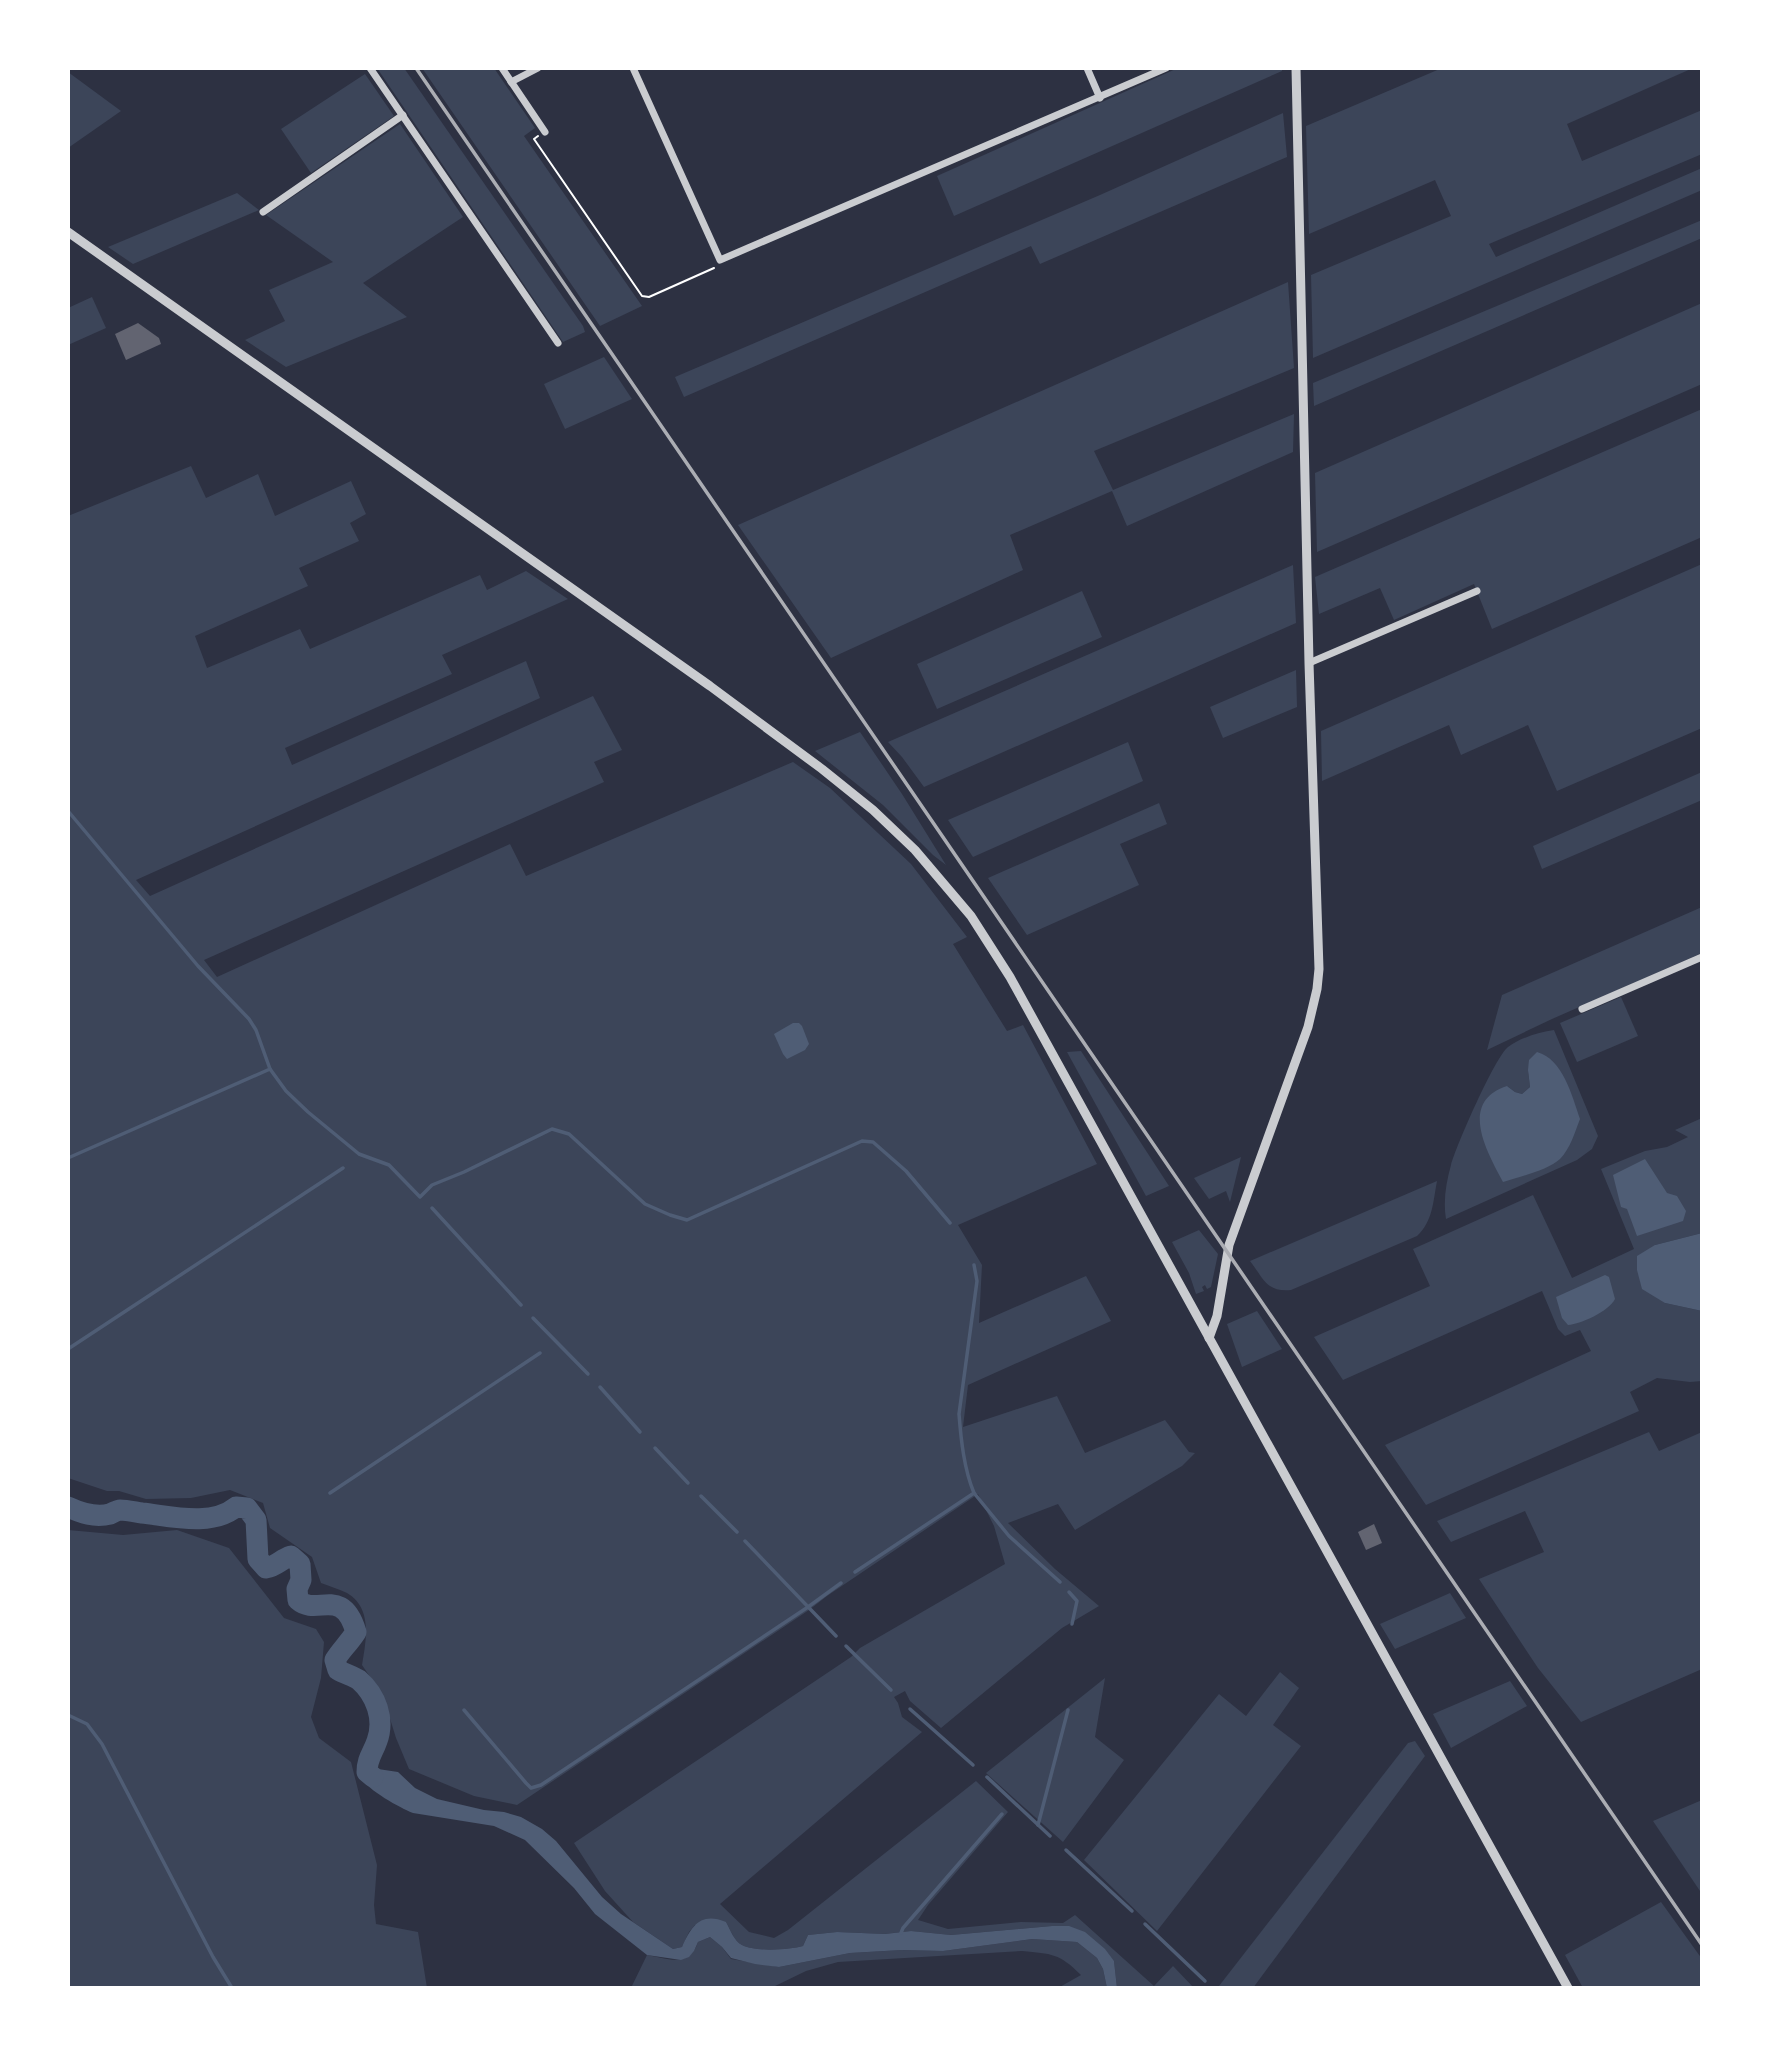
<svg xmlns="http://www.w3.org/2000/svg" width="1770" height="2056" font-family="Helvetica,sans-serif">
	<style>
		.green { fill: #3c4559; fill-rule: evenodd }
		.water { fill: #4f5d75 }
		.lines { fill: none; stroke-linecap: round; stroke-linejoin: round }
		.stream { stroke: #4f5d75; stroke-width: 3.5 }
		.river { stroke: #4f5d75; stroke-width: 21 }
		.building { fill: #626471 }
		.path { stroke: #fff; stroke-width: 2 }
		.minor { stroke: #caccd0; stroke-width: 7 }
		.tertiary { stroke: #caccd0; stroke-width: 9 }
		.rail { stroke: #abadb3; stroke-width: 3.5 }
	</style>
	<rect width="100%" height="100%" fill="#2d3142"/>
	<g class="green">
		<path d="M 377,68 L 404,68 L 583,326 L 585,332 L 563,342 Z"/>
		<path d="M 422,68 L 494,68 L 535,128 L 524,136 L 642,306 L 600,326 Z"/>
		<path d="M 1178,68 L 1282,68 L 1282,71 L 954,216 L 937,176 Z"/>
		<path d="M 1442,68 L 1693,68 L 1567,124 L 1582,161 L 1702,110 L 1702,154 L 1489,244 L 1496,257 L 1702,168 L 1702,190 L 1313,358 L 1311,275 L 1451,216 L 1435,180 L 1309,234 L 1306,126 Z"/>
		<path d="M 68,72 L 121,111 L 68,148 Z"/>
		<path d="M 365,74 L 394,116 L 311,173 L 281,129 Z"/>
		<path d="M 1283,113 L 1287,157 L 1040,264 L 1031,246 L 684,397 L 675,377 L 1100,195 Z"/>
		<path d="M 400,124 L 463,217 L 363,283 L 407,317 L 286,367 L 245,340 L 285,321 L 269,290 L 333,262 L 266,215 Z"/>
		<path d="M 237,193 L 259,210 L 133,264 L 108,247 Z"/>
		<path d="M 1702,220 L 1702,238 L 1314,406 L 1313,383 Z"/>
		<path d="M 1288,282 L 1294,368 L 1094,451 L 1113,490 L 1294,414 L 1293,452 L 1127,526 L 1112,491 L 1010,535 L 1023,570 L 831,658 L 738,525 Z"/>
		<path d="M 92,297 L 106,328 L 68,345 L 68,308 Z"/>
		<path d="M 1702,303 L 1702,384 L 1317,552 L 1315,473 Z"/>
		<path d="M 604,357 L 632,399 L 565,429 L 544,384 Z"/>
		<path d="M 1702,409 L 1702,537 L 1492,629 L 1474,584 L 1394,620 L 1380,588 L 1319,614 L 1315,577 Z"/>
		<path d="M 191,466 L 206,498 L 258,474 L 275,516 L 351,481 L 366,514 L 350,523 L 359,541 L 299,568 L 308,586 L 195,636 L 207,668 L 300,629 L 310,649 L 480,575 L 487,590 L 526,571 L 568,599 L 442,655 L 452,674 L 285,748 L 292,765 L 526,661 L 540,698 L 136,880 L 150,896 L 593,696 L 622,750 L 594,762 L 604,782 L 204,960 L 217,977 L 510,844 L 526,876 L 793,762 L 830,788 L 911,864 L 967,937 L 953,944 L 1007,1031 L 1023,1025 L 1097,1164 L 958,1225 L 982,1265 L 979,1323 L 1086,1276 L 1111,1321 L 968,1385 L 963,1427 L 1057,1396 L 1085,1453 L 1165,1420 L 1189,1452 L 1195,1453 L 1182,1466 L 1075,1530 L 1058,1504 L 1008,1523 L 1055,1569 L 1099,1606 L 1062,1628 L 941,1728 L 910,1701 L 905,1691 L 894,1697 L 898,1703 L 902,1717 L 922,1732 L 720,1904 L 749,1932 L 774,1938 L 788,1930 L 976,1781 L 1008,1812 L 928,1905 L 918,1920 L 948,1929 L 1021,1922 L 1063,1923 L 1075,1915 L 1154,1986 L 1173,1966 L 1194,1988 L 1117,1988 L 1114,1961 L 1052,1926 L 951,1935 L 911,1931 L 885,1934 L 837,1932 L 808,1935 L 803,1946 C 789,1950 755,1952 742,1945 C 734,1941 730,1929 726,1922 L 695,1925 L 689,1932 L 682,1947 L 673,1949 L 633,1922 L 605,1891 L 574,1843 L 851,1657 L 860,1648 L 1005,1564 L 994,1526 L 978,1494 L 827,1596 L 809,1610 L 517,1805 L 474,1796 L 409,1769 L 396,1738 L 383,1696 L 362,1665 C 366,1641 373,1608 347,1593 C 339,1589 329,1586 321,1583 L 312,1557 L 270,1528 L 263,1503 L 230,1490 L 191,1498 L 146,1499 L 119,1491 L 107,1491 L 68,1478 L 68,516 Z"/>
		<path d="M 1702,564 L 1702,728 L 1557,791 L 1528,725 L 1461,755 L 1449,725 L 1322,781 L 1321,731 Z"/>
		<path d="M 1293,565 L 1296,623 L 924,787 L 902,757 L 888,742 Z"/>
		<path d="M 1082,591 L 1102,637 L 937,709 L 917,664 Z"/>
		<path d="M 1296,670 L 1297,707 L 1223,738 L 1210,707 Z"/>
		<path d="M 860,732 L 902,794 L 946,865 L 933,855 L 883,805 L 815,751 Z"/>
		<path d="M 1128,742 L 1143,781 L 973,857 L 948,820 Z"/>
		<path d="M 1702,772 L 1702,800 L 1542,869 L 1533,846 Z"/>
		<path d="M 1159,803 L 1167,824 L 1120,844 L 1139,885 L 1027,935 L 988,878 Z"/>
		<path d="M 1702,907 L 1702,953 L 1552,1019 L 1487,1050 L 1502,995 Z"/>
		<path d="M 1621,997 L 1638,1036 L 1577,1062 L 1560,1023 Z"/>
		<path d="M 1554,1030 L 1598,1136 L 1592,1149 L 1577,1160 L 1446,1219 C 1443,1201 1446,1183 1451,1165 C 1456,1146 1495,1057 1508,1047 C 1520,1038 1539,1032 1554,1030 ZM 1528,1070 L 1550,1166 L 1507,1086 L 1515,1092 L 1522,1094 L 1530,1087 Z"/>
		<path d="M 1081,1051 L 1169,1186 L 1146,1196 L 1067,1052 Z"/>
		<path d="M 1702,1118 L 1702,1233 L 1655,1245 L 1665,1303 L 1702,1311 L 1702,1381 L 1690,1382 L 1657,1378 L 1630,1392 L 1639,1411 L 1426,1505 L 1385,1445 L 1591,1351 L 1580,1330 L 1565,1336 L 1558,1329 L 1542,1291 L 1343,1380 L 1314,1337 L 1430,1286 L 1413,1249 L 1533,1195 L 1572,1278 L 1634,1249 L 1601,1169 L 1645,1151 L 1667,1147 L 1688,1137 L 1675,1130 Z"/>
		<path d="M 1241,1157 L 1230,1202 L 1226,1191 L 1209,1199 L 1194,1178 Z"/>
		<path d="M 1437,1181 C 1433,1202 1433,1221 1417,1236 L 1291,1290 C 1266,1292 1264,1279 1250,1261 Z"/>
		<path d="M 1199,1230 L 1218,1254 L 1211,1287 L 1207,1289 L 1205,1285 L 1202,1287 L 1204,1291 L 1196,1294 L 1189,1273 L 1172,1242 Z"/>
		<path d="M 1257,1311 L 1282,1349 L 1242,1367 L 1227,1324 Z"/>
		<path d="M 1649,1432 L 1659,1451 L 1702,1432 L 1702,1669 L 1581,1722 L 1538,1668 L 1479,1579 L 1544,1552 L 1525,1511 L 1451,1542 L 1437,1521 Z"/>
		<path d="M 68,1530 L 123,1535 L 177,1530 L 229,1548 L 284,1618 L 316,1629 L 324,1642 L 321,1678 L 311,1717 L 319,1738 L 351,1762 L 377,1865 L 374,1905 L 376,1924 L 418,1932 L 427,1988 L 68,1988 Z"/>
		<path d="M 1450,1593 L 1466,1618 L 1395,1649 L 1380,1624 Z"/>
		<path d="M 1280,1672 L 1299,1688 L 1273,1725 L 1301,1746 L 1157,1931 L 1084,1860 L 1219,1694 L 1246,1716 Z"/>
		<path d="M 1105,1678 L 1095,1737 L 1124,1760 L 1063,1842 L 986,1773 Z"/>
		<path d="M 1510,1681 L 1527,1706 L 1451,1748 L 1433,1714 Z"/>
		<path d="M 1415,1741 L 1425,1756 L 1253,1988 L 1220,1988 L 1219,1986 L 1408,1743 Z"/>
		<path d="M 1702,1800 L 1702,1894 L 1653,1821 Z"/>
		<path d="M 1661,1902 L 1702,1959 L 1702,1988 L 1583,1988 L 1565,1955 Z"/>
		<path d="M 710,1937 L 722,1947 L 731,1959 L 779,1967 L 850,1953 L 902,1950 L 943,1951 L 1032,1939 L 1077,1942 L 1097,1958 L 1103,1969 L 1107,1988 L 1058,1988 L 1081,1975 C 1059,1953 1052,1954 1022,1951 L 838,1962 L 806,1971 L 771,1988 L 631,1988 L 647,1955 C 669,1959 689,1968 698,1942 Z"/>
	</g>
	<g class="water">
		<path d="M 793,1023 L 799,1023 L 802,1026 L 809,1044 L 805,1050 L 787,1059 L 783,1054 L 774,1034 Z"/>
		<path d="M 1537,1052 C 1563,1059 1572,1096 1580,1119 C 1575,1132 1570,1149 1560,1159 C 1548,1170 1519,1177 1503,1182 C 1487,1152 1458,1102 1507,1086 L 1515,1092 L 1522,1094 L 1530,1087 L 1528,1070 L 1529,1060 Z"/>
		<path d="M 1645,1159 L 1667,1193 L 1677,1196 L 1686,1211 L 1683,1221 L 1637,1236 L 1627,1209 L 1621,1207 L 1613,1175 Z"/>
		<path d="M 1702,1233 L 1702,1311 L 1665,1303 L 1642,1289 L 1637,1270 L 1637,1256 L 1655,1245 Z"/>
		<path d="M 1605,1275 L 1609,1277 L 1615,1299 C 1609,1311 1581,1324 1568,1325 L 1562,1318 L 1556,1297 Z"/>
		<path d="M 363,1750 L 376,1755 L 374,1764 L 378,1769 L 398,1772 L 415,1788 L 437,1799 L 484,1810 L 504,1812 L 521,1817 L 542,1829 L 556,1841 L 602,1897 L 621,1914 L 673,1949 L 682,1947 C 692,1925 701,1912 726,1922 C 730,1929 734,1941 742,1945 C 755,1952 789,1950 803,1946 L 808,1935 L 837,1932 L 885,1934 L 911,1931 L 951,1935 L 1052,1926 L 1069,1926 L 1085,1932 L 1105,1949 L 1114,1961 L 1117,1988 L 1107,1988 L 1103,1969 L 1097,1958 L 1077,1942 L 1032,1939 L 943,1951 L 902,1950 L 850,1953 L 779,1967 L 755,1964 L 731,1958 L 722,1947 L 710,1937 L 698,1942 L 694,1951 L 689,1957 L 681,1960 L 647,1955 L 595,1914 L 574,1888 L 525,1840 L 494,1826 L 413,1813 C 400,1808 368,1790 361,1778 C 356,1769 361,1758 363,1750 Z"/>
	</g>
	<g class="lines">
		<g class="stream">
			<path d="M 68,811 L 198,966 L 249,1019 L 256,1030 L 270,1069"/>
			<path d="M 68,1158 L 270,1069 L 286,1091 L 308,1112 L 359,1154 L 389,1165 L 420,1197 L 432,1185 L 464,1172 L 552,1129 L 569,1134 L 645,1204 L 670,1215 L 687,1220 L 862,1141 L 873,1142 L 906,1171 L 950,1223"/>
			<path d="M 432,1208 L 521,1305"/>
			<path d="M 533,1318 L 588,1374"/>
			<path d="M 68,1349 L 343,1168"/>
			<path d="M 600,1387 L 640,1432"/>
			<path d="M 655,1448 L 688,1483"/>
			<path d="M 330,1493 L 540,1353"/>
			<path d="M 974,1493 L 1009,1536 L 1060,1582"/>
			<path d="M 701,1496 L 737,1532"/>
			<path d="M 745,1541 L 836,1636"/>
			<path d="M 855,1572 L 974,1493 C 964,1469 961,1440 959,1414 L 977,1281 L 974,1265"/>
			<path d="M 1069,1592 L 1077,1601 L 1072,1624"/>
			<path d="M 846,1646 L 891,1690"/>
			<path d="M 910,1709 L 973,1765"/>
			<path d="M 464,1710 L 526,1783 L 531,1788 L 541,1785 L 808,1607 L 841,1583"/>
			<path d="M 68,1715 L 87,1724 L 102,1744 L 213,1957 L 232,1988"/>
			<path d="M 987,1777 L 1050,1836"/>
			<path d="M 1038,1825 L 1068,1710"/>
			<path d="M 1066,1850 L 1132,1911"/>
			<path d="M 1145,1924 L 1205,1981"/>
			<path d="M 901,1933 L 903,1928 L 1002,1814"/>
		</g>
		<path class="river" d="M 68,1507 C 81,1513 95,1518 110,1514 C 112,1513 118,1510 120,1510 C 127,1510 135,1512 142,1513 C 170,1516 212,1527 236,1507 L 247,1508 L 256,1520 L 258,1559 L 266,1568 C 277,1566 281,1559 291,1556 L 300,1564 L 301,1580 L 297,1589 L 298,1600 C 317,1617 342,1585 356,1632 C 349,1643 341,1650 335,1660 L 338,1670 C 345,1674 353,1676 359,1680 C 376,1695 385,1719 377,1741 C 373,1753 367,1758 367,1772 L 373,1777"/>
	</g>
	<g class="building">
		<path d="M 138,323 L 159,338 L 161,344 L 126,360 L 115,334 Z"/>
		<path d="M 1374,1524 L 1382,1543 L 1366,1550 L 1358,1532 Z"/>
	</g>
	<g class="lines">
		<path class="path" d="M 538,136 L 534,139 L 642,296 L 649,297 L 714,268"/>
		<g class="minor">
			<path d="M 370,68 L 558,343"/>
			<path d="M 502,68 L 545,132"/>
			<path d="M 633,68 L 720,260 L 1166,68"/>
			<path d="M 1087,68 L 1100,98"/>
			<path d="M 511,82 L 538,68"/>
			<path d="M 263,212 L 403,115"/>
			<path d="M 1309,663 L 1477,591"/>
			<path d="M 1582,1009 L 1702,957"/>
		</g>
		<g class="tertiary">
			<path d="M 68,232 L 710,686 L 822,769 L 873,810 L 915,850 L 971,916 L 1010,977 L 1568,1988"/>
			<path d="M 1209,1338 L 1217,1316 L 1229,1245 L 1308,1027 L 1317,989 L 1319,969 L 1309,663 L 1296,68"/>
		</g>
		<path class="rail" d="M 416,68 L 1702,1945"/>
	</g>
	<rect width="1770" height="2056" fill="none" stroke="#ffffff" stroke-width="140"/>
</svg>
